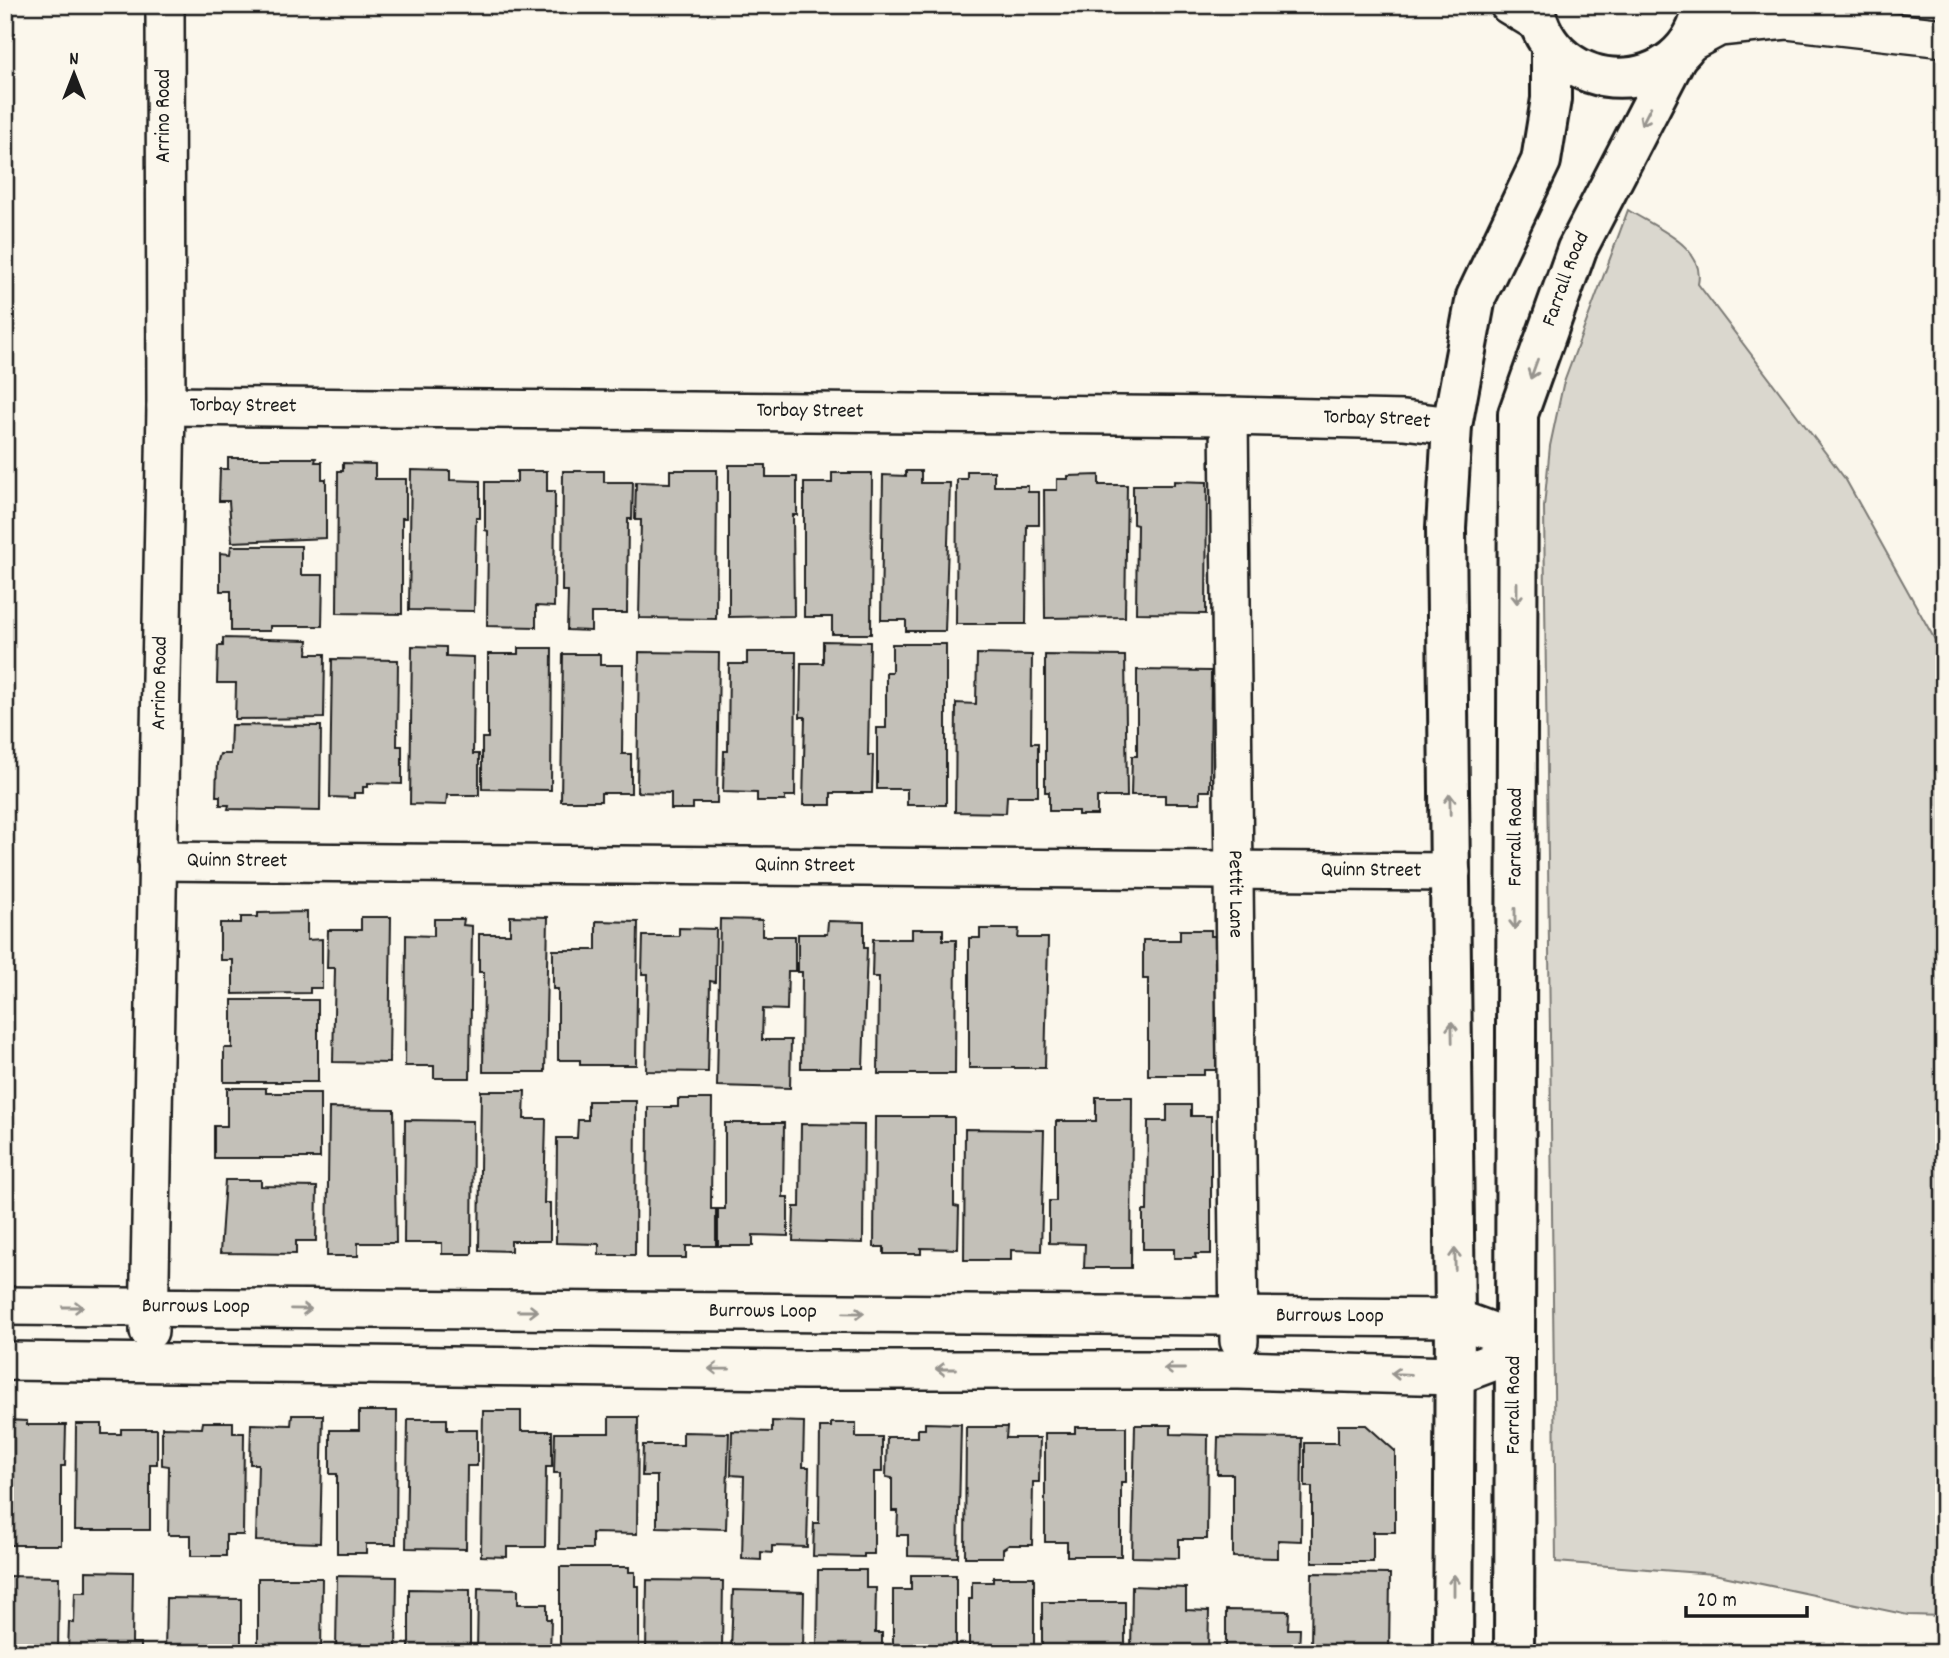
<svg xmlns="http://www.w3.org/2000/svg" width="1949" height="1658" font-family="Dekko,sans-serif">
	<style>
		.green { fill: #dad7ce; stroke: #7b7a75; stroke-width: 2 }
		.building { fill: #c3c0b8; stroke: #1c1c1c; stroke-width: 2 }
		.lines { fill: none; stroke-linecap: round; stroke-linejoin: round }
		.minor-casing { stroke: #1c1c1c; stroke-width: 42 }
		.secondary-casing { stroke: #1c1c1c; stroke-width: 44 }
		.minor { stroke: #fbf7ec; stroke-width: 37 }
		.secondary { stroke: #fbf7ec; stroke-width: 38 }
		.oneway { stroke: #97948e }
		.labels { text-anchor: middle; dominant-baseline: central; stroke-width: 7; stroke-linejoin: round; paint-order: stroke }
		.street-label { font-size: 21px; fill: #1c1c1c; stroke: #fbf7ec }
	</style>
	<rect width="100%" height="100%" fill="#fbf7ec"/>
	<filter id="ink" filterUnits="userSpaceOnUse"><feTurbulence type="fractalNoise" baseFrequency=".0143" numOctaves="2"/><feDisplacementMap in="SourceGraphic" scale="14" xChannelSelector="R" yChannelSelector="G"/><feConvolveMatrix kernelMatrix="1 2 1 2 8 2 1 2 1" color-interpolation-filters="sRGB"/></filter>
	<g filter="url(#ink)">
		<path class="green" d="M 1628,210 C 1656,228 1706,246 1698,284 L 1846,480 L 1944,656 L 1944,1616 L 1908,1615 L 1714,1574 L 1556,1562 L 1544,507 L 1550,446 L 1563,385 Z"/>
		<g class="building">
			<path d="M 228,458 L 316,458 L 315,462 L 322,462 L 322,479 L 326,479 L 326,538 L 232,542 L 229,501 L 219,501 L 220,469 L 228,469 Z"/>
			<path d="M 343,463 L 375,464 L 375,479 L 406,479 L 406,518 L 402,518 L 402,614 L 337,613 L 338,471 L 343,471 Z"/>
			<path d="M 729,465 L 766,465 L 766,477 L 797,477 L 797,515 L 793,515 L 794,616 L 729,617 Z"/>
			<path d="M 411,470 L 450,471 L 450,480 L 480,481 L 480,518 L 476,518 L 474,611 L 409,610 Z"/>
			<path d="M 670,470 L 717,470 L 716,619 L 639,618 L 641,520 L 635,520 L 636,482 L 670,483 Z"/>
			<path d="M 517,471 L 547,471 L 547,491 L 555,491 L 554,607 L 536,606 L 536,627 L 487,626 L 488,531 L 485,530 L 485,482 L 517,482 Z"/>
			<path d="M 563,471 L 604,471 L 604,482 L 633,482 L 632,519 L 628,519 L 627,613 L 591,613 L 591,631 L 567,630 L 568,591 L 562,591 Z"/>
			<path d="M 906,471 L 921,471 L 921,483 L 950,483 L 945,631 L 906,631 L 906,620 L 881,620 L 883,475 L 906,476 Z"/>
			<path d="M 967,471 L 994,471 L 994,486 L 1028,486 L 1028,492 L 1039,492 L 1039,525 L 1027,525 L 1026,624 L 956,624 L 957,479 L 967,479 Z"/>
			<path d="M 832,473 L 872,473 L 871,634 L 832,634 L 832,617 L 804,617 L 804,483 L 832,483 Z"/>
			<path d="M 1099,475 L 1099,485 L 1127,485 L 1125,617 L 1045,618 L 1044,490 L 1057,490 L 1057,479 L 1068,479 L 1068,476 Z"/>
			<path d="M 1174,481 L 1207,482 L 1206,614 L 1136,613 L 1137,525 L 1133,524 L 1133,485 L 1174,485 Z"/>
			<path d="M 231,546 L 301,546 L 301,575 L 323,575 L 322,626 L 270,626 L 270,631 L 231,631 L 231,591 L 220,591 L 220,553 L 230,554 Z"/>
			<path d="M 223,638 L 308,640 L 307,654 L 325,654 L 324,718 L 235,719 L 236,683 L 217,683 L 218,646 L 223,646 Z"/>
			<path d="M 823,641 L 870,642 L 868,755 L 873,755 L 872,793 L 831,793 L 831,805 L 803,805 L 805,717 L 800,717 L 801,663 L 823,663 Z"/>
			<path d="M 892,644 L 946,644 L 946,805 L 907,805 L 907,789 L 877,789 L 877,728 L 886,728 L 886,672 L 892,672 Z"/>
			<path d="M 412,646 L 446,647 L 446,656 L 474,657 L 473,754 L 479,754 L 479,795 L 447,795 L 446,805 L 410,804 Z"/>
			<path d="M 518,648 L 552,648 L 551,790 L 482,789 L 482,738 L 488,738 L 488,654 L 518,654 Z"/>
			<path d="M 639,652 L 719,653 L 717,803 L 693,803 L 693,809 L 671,809 L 671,793 L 637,792 Z"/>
			<path d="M 747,652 L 796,652 L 795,796 L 785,796 L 785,801 L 757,801 L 757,793 L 723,792 L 724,751 L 728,751 L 729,664 L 747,664 Z"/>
			<path d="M 563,654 L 600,654 L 600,665 L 623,665 L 622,754 L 631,754 L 631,793 L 601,793 L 601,801 L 561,801 Z"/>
			<path d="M 977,654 L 1032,655 L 1031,743 L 1038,743 L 1038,796 L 1007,796 L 1006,813 L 955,812 L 956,703 L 976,704 Z"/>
			<path d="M 1045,655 L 1125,656 L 1127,797 L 1097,797 L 1097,815 L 1078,815 L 1078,811 L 1049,811 L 1049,792 L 1045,792 Z"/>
			<path d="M 332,659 L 398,660 L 397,746 L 402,746 L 402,784 L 368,783 L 368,787 L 363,787 L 363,793 L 354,793 L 354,798 L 330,797 Z"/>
			<path d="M 1137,670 L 1211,671 L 1210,791 L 1200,791 L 1200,803 L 1165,803 L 1165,795 L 1131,795 L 1132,756 L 1137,756 Z"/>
			<path d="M 231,725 L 321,726 L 320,811 L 228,809 L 229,805 L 220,805 L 220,796 L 216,796 L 217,764 L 220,754 L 230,754 Z"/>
			<path d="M 307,912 L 307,940 L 322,939 L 322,988 L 310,988 L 310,993 L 233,994 L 233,960 L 220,960 L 220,923 L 241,923 L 241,917 L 258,917 L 258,913 Z"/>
			<path d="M 510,916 L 548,917 L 545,1072 L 483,1072 L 484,972 L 479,972 L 479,934 L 510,934 Z"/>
			<path d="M 361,917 L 391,917 L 389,1063 L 333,1062 L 335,968 L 327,968 L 328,930 L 361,930 Z"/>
			<path d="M 434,919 L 464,919 L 463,925 L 472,926 L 470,1078 L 434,1078 L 434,1066 L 405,1066 L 406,935 L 434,936 Z"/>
			<path d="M 720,919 L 762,920 L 762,936 L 795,936 L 795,971 L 788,971 L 787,1010 L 763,1009 L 762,1040 L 791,1040 L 790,1088 L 717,1086 Z"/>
			<path d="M 596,921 L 638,922 L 636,1065 L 580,1065 L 580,1060 L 558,1060 L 558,989 L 553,989 L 553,950 L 596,950 Z"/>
			<path d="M 828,921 L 864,922 L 864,948 L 867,948 L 863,1068 L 801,1068 L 802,972 L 798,972 L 798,934 L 827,934 Z"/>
			<path d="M 679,928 L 716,929 L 715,982 L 710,981 L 708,1072 L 646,1071 L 648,974 L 642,974 L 643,936 L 679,936 Z"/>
			<path d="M 912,929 L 943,929 L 943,940 L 956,940 L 955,1074 L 878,1074 L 879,977 L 872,977 L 873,939 L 912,939 Z"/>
			<path d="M 980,929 L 1019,929 L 1018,938 L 1048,938 L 1045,1068 L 969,1068 L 969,938 L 980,938 Z"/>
			<path d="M 1180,930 L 1211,930 L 1211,936 L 1216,936 L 1216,1070 L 1204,1070 L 1204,1075 L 1148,1075 L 1148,979 L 1143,979 L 1143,940 L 1180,940 Z"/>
			<path d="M 232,1000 L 318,1000 L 318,1082 L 224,1082 L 224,1048 L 232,1048 Z"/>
			<path d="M 227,1088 L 266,1088 L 266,1093 L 320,1093 L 320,1158 L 214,1158 L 214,1126 L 227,1126 Z"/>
			<path d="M 481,1091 L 525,1091 L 524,1119 L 546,1119 L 544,1203 L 550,1203 L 550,1241 L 511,1241 L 511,1251 L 479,1250 Z"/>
			<path d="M 1096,1097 L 1132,1097 L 1131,1268 L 1084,1268 L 1085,1244 L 1049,1243 L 1049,1201 L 1056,1201 L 1056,1121 L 1096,1121 Z"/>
			<path d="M 678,1099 L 712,1099 L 711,1209 L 716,1209 L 716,1246 L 686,1246 L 686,1258 L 647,1258 L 648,1107 L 678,1107 Z"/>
			<path d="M 588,1101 L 636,1101 L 635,1255 L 599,1255 L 599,1244 L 556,1243 L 557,1138 L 577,1138 L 578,1120 L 588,1120 Z"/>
			<path d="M 1167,1105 L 1191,1105 L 1191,1116 L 1211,1116 L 1211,1254 L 1195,1254 L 1196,1258 L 1174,1258 L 1174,1249 L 1143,1249 L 1143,1211 L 1147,1211 L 1148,1121 L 1167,1121 Z"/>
			<path d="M 329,1108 L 394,1109 L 396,1243 L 358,1243 L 358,1256 L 327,1256 Z"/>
			<path d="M 875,1117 L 954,1117 L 954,1206 L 959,1207 L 958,1249 L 921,1248 L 921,1254 L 884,1254 L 884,1247 L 874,1247 Z"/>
			<path d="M 405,1120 L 473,1121 L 472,1254 L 442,1254 L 442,1243 L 404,1243 Z"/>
			<path d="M 725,1123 L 784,1123 L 783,1197 L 788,1197 L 788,1236 L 753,1235 L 753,1246 L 718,1246 L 718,1209 L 725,1209 Z"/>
			<path d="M 801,1124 L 864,1125 L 863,1243 L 793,1241 L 794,1207 L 800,1207 Z"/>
			<path d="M 965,1129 L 1044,1130 L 1041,1251 L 1011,1250 L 1011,1260 L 964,1260 Z"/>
			<path d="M 225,1180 L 261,1180 L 261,1186 L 317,1187 L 316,1241 L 296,1241 L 296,1254 L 220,1253 Z"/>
			<path d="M 359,1411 L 397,1411 L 396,1544 L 366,1544 L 366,1553 L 337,1553 L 337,1474 L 330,1474 L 330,1430 L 359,1430 Z"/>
			<path d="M 483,1411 L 521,1411 L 521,1431 L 552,1431 L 552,1467 L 546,1467 L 545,1547 L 507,1547 L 507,1557 L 481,1556 Z"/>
			<path d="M 292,1415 L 323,1415 L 320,1543 L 256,1541 L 258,1464 L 250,1464 L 251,1424 L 291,1425 Z"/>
			<path d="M 609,1417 L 638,1417 L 637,1534 L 592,1533 L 592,1549 L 559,1549 L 560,1473 L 554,1473 L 555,1433 L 609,1433 Z"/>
			<path d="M 408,1419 L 447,1419 L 447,1430 L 477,1430 L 477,1466 L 467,1466 L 466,1549 L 406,1548 Z"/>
			<path d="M 5,1420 L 27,1421 L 27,1425 L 66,1425 L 65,1466 L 61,1466 L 61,1545 L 5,1545 Z"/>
			<path d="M 772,1421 L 804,1422 L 803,1467 L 809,1467 L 807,1547 L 772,1546 L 772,1553 L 761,1552 L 761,1560 L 742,1559 L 744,1476 L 731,1475 L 732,1431 L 772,1432 Z"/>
			<path d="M 203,1422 L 233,1422 L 233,1433 L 244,1433 L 243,1535 L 226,1535 L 226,1556 L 191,1556 L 191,1535 L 168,1535 L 169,1466 L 162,1465 L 162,1427 L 202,1428 Z"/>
			<path d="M 831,1423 L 856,1423 L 856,1437 L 882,1437 L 882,1472 L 874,1472 L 874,1554 L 864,1554 L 864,1557 L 813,1556 L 814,1523 L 819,1523 L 820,1427 L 831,1427 Z"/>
			<path d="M 925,1423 L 961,1424 L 958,1557 L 908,1556 L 908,1535 L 897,1535 L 898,1511 L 892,1511 L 892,1478 L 886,1477 L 887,1437 L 918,1437 L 918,1429 L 925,1429 Z"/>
			<path d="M 76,1424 L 102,1424 L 102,1434 L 121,1434 L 121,1429 L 157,1429 L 157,1464 L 150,1464 L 150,1530 L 75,1530 Z"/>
			<path d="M 1135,1425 L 1171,1425 L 1171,1434 L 1208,1435 L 1207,1539 L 1179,1539 L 1179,1558 L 1132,1557 Z"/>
			<path d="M 1338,1425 L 1366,1425 L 1395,1451 L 1395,1532 L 1373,1532 L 1373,1562 L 1312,1562 L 1312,1487 L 1305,1487 L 1305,1443 L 1338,1443 Z"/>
			<path d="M 966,1427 L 1007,1427 L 1006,1438 L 1040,1438 L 1039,1482 L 1033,1482 L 1032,1545 L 1009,1545 L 1003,1549 L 1003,1557 L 965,1557 Z"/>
			<path d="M 1075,1427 L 1126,1427 L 1126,1482 L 1121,1482 L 1121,1556 L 1067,1556 L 1067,1542 L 1045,1542 L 1045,1433 L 1075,1433 Z"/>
			<path d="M 683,1432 L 729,1433 L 726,1529 L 657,1527 L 657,1476 L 642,1476 L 643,1445 L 683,1445 Z"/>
			<path d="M 1218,1437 L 1302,1438 L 1301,1541 L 1278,1540 L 1278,1558 L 1233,1557 L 1233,1474 L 1217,1474 Z"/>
			<path d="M 560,1567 L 629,1567 L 629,1572 L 635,1572 L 635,1586 L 639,1586 L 639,1653 L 560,1653 Z"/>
			<path d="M 818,1570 L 866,1570 L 866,1588 L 876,1588 L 875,1633 L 882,1633 L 882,1653 L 817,1653 Z"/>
			<path d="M 86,1571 L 133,1572 L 132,1643 L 141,1643 L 141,1653 L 68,1653 L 69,1622 L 74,1623 L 75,1592 L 86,1592 Z"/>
			<path d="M 1312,1573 L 1390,1574 L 1389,1653 L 1306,1653 L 1306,1649 L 1311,1649 Z"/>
			<path d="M 911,1575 L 956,1575 L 956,1653 L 893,1653 L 893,1590 L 911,1590 Z"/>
			<path d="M 5,1576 L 59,1577 L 58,1653 L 5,1653 Z"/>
			<path d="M 337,1576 L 397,1577 L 396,1653 L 336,1653 Z"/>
			<path d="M 993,1577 L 1034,1577 L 1034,1653 L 969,1653 L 969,1599 L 972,1599 L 972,1582 L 993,1582 Z"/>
			<path d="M 258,1578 L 322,1578 L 321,1653 L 250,1653 L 250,1650 L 258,1650 Z"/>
			<path d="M 647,1580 L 723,1581 L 722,1648 L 726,1648 L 726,1653 L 646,1653 Z"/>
			<path d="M 1132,1586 L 1186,1588 L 1186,1610 L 1209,1611 L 1208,1653 L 1131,1653 Z"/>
			<path d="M 478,1588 L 518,1589 L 518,1604 L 547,1604 L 547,1619 L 551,1619 L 550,1653 L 477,1653 Z"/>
			<path d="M 409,1589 L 470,1590 L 470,1653 L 409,1653 Z"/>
			<path d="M 733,1590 L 804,1592 L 803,1652 L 805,1653 L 731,1653 Z"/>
			<path d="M 166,1598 L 241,1599 L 241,1653 L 165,1653 Z"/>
			<rect x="1042" y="1602" width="83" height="51"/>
			<path d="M 1226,1610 L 1289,1611 L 1288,1629 L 1300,1629 L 1299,1653 L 1226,1653 Z"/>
		</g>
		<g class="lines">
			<g class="minor-casing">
				<g id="minor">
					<path d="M 1509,5 L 1537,22"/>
					<path d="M 1687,44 L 1719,27 L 1787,20 L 1944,38"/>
					<path id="s1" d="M 166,406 L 1229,416 L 1404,420 L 1452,426"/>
					<path id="s2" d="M 1229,416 L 1239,1341"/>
					<path id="s3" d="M 157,861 L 1451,872"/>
					<path id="s4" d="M 5,1306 L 1455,1318 L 1515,1340"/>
					<path id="s5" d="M 149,1331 L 166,406 L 165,5"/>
					<path d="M 5,1361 L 805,1370 L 1239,1370 L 1455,1376 L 1514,1354"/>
				</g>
			</g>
			<g class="secondary-casing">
				<g id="secondary">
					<path d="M 1534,5 C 1551,102 1688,102 1703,5"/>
					<path d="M 1453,1653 L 1455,1318 L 1446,528 L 1452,426 L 1476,297 L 1541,161 L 1551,99 L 1551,47"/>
					<path id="s6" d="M 1514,1653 L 1518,414 L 1577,249 L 1677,56"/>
				</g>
			</g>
			<use href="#minor" class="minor"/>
			<use href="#secondary" class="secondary"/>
		</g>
		<defs><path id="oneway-shaft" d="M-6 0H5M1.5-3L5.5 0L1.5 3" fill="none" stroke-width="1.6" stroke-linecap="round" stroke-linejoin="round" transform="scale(1.75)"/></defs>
		<g class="oneway">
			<use href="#oneway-shaft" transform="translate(1646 116) rotate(117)"/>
			<use href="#oneway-shaft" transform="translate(1534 369) rotate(110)"/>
			<use href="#oneway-shaft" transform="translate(1517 593) rotate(90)"/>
			<use href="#oneway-shaft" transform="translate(1450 804) rotate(-91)"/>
			<use href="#oneway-shaft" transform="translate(1515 919) rotate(90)"/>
			<use href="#oneway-shaft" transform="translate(1452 1032) rotate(-91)"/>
			<use href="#oneway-shaft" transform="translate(1455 1259) rotate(-91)"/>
			<use href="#oneway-shaft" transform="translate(73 1307)"/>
			<use href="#oneway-shaft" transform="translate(301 1309) rotate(1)"/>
			<use href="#oneway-shaft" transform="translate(528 1311)"/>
			<use href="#oneway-shaft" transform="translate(854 1313) rotate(1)"/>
			<use href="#oneway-shaft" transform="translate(719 1369) rotate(-179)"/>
			<use href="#oneway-shaft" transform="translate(946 1369) rotate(180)"/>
			<use href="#oneway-shaft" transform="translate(1174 1369) rotate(-180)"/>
			<use href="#oneway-shaft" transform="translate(1401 1374) rotate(-178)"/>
			<use href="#oneway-shaft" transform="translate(1454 1585) rotate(-90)"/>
		</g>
	</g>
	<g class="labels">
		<g class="street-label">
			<text transform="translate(165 116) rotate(-90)">Arrino Road</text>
			<text stroke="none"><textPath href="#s6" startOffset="1382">Farrall Road</textPath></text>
			<text stroke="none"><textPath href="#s1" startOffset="77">Torbay Street</textPath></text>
			<text stroke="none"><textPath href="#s1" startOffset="644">Torbay Street</textPath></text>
			<text stroke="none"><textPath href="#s1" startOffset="1211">Torbay Street</textPath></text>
			<text stroke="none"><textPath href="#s5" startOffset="648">Arrino Road</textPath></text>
			<text stroke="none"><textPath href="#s6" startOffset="816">Farrall Road</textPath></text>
			<text stroke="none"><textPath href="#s3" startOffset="80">Quinn Street</textPath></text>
			<text stroke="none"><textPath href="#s3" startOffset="648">Quinn Street</textPath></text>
			<text stroke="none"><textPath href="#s3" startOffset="1214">Quinn Street</textPath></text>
			<text stroke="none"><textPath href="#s2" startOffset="478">Pettit Lane</textPath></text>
			<text stroke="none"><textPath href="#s4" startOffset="191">Burrows Loop</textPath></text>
			<text stroke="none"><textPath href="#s4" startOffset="758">Burrows Loop</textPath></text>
			<text stroke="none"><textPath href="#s4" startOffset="1325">Burrows Loop</textPath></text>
			<text stroke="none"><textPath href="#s6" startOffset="248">Farrall Road</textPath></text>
		</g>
	</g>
	<rect width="1949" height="1658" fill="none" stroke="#fbf7ec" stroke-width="28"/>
	<rect x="14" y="14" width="1921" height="1630" fill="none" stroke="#1c1c1c" stroke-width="2.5" filter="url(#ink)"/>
	<g transform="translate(74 74)" stroke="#fbf7ec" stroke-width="5" paint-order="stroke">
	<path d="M0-5L12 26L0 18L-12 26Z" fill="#1c1c1c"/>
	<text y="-10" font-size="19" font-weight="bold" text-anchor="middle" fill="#1c1c1c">N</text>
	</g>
	<path d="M1686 1606v10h121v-10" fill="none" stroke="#1c1c1c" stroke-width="3.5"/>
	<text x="1697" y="1606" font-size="21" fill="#1c1c1c" stroke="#fbf7ec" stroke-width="5" paint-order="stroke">20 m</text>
</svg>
